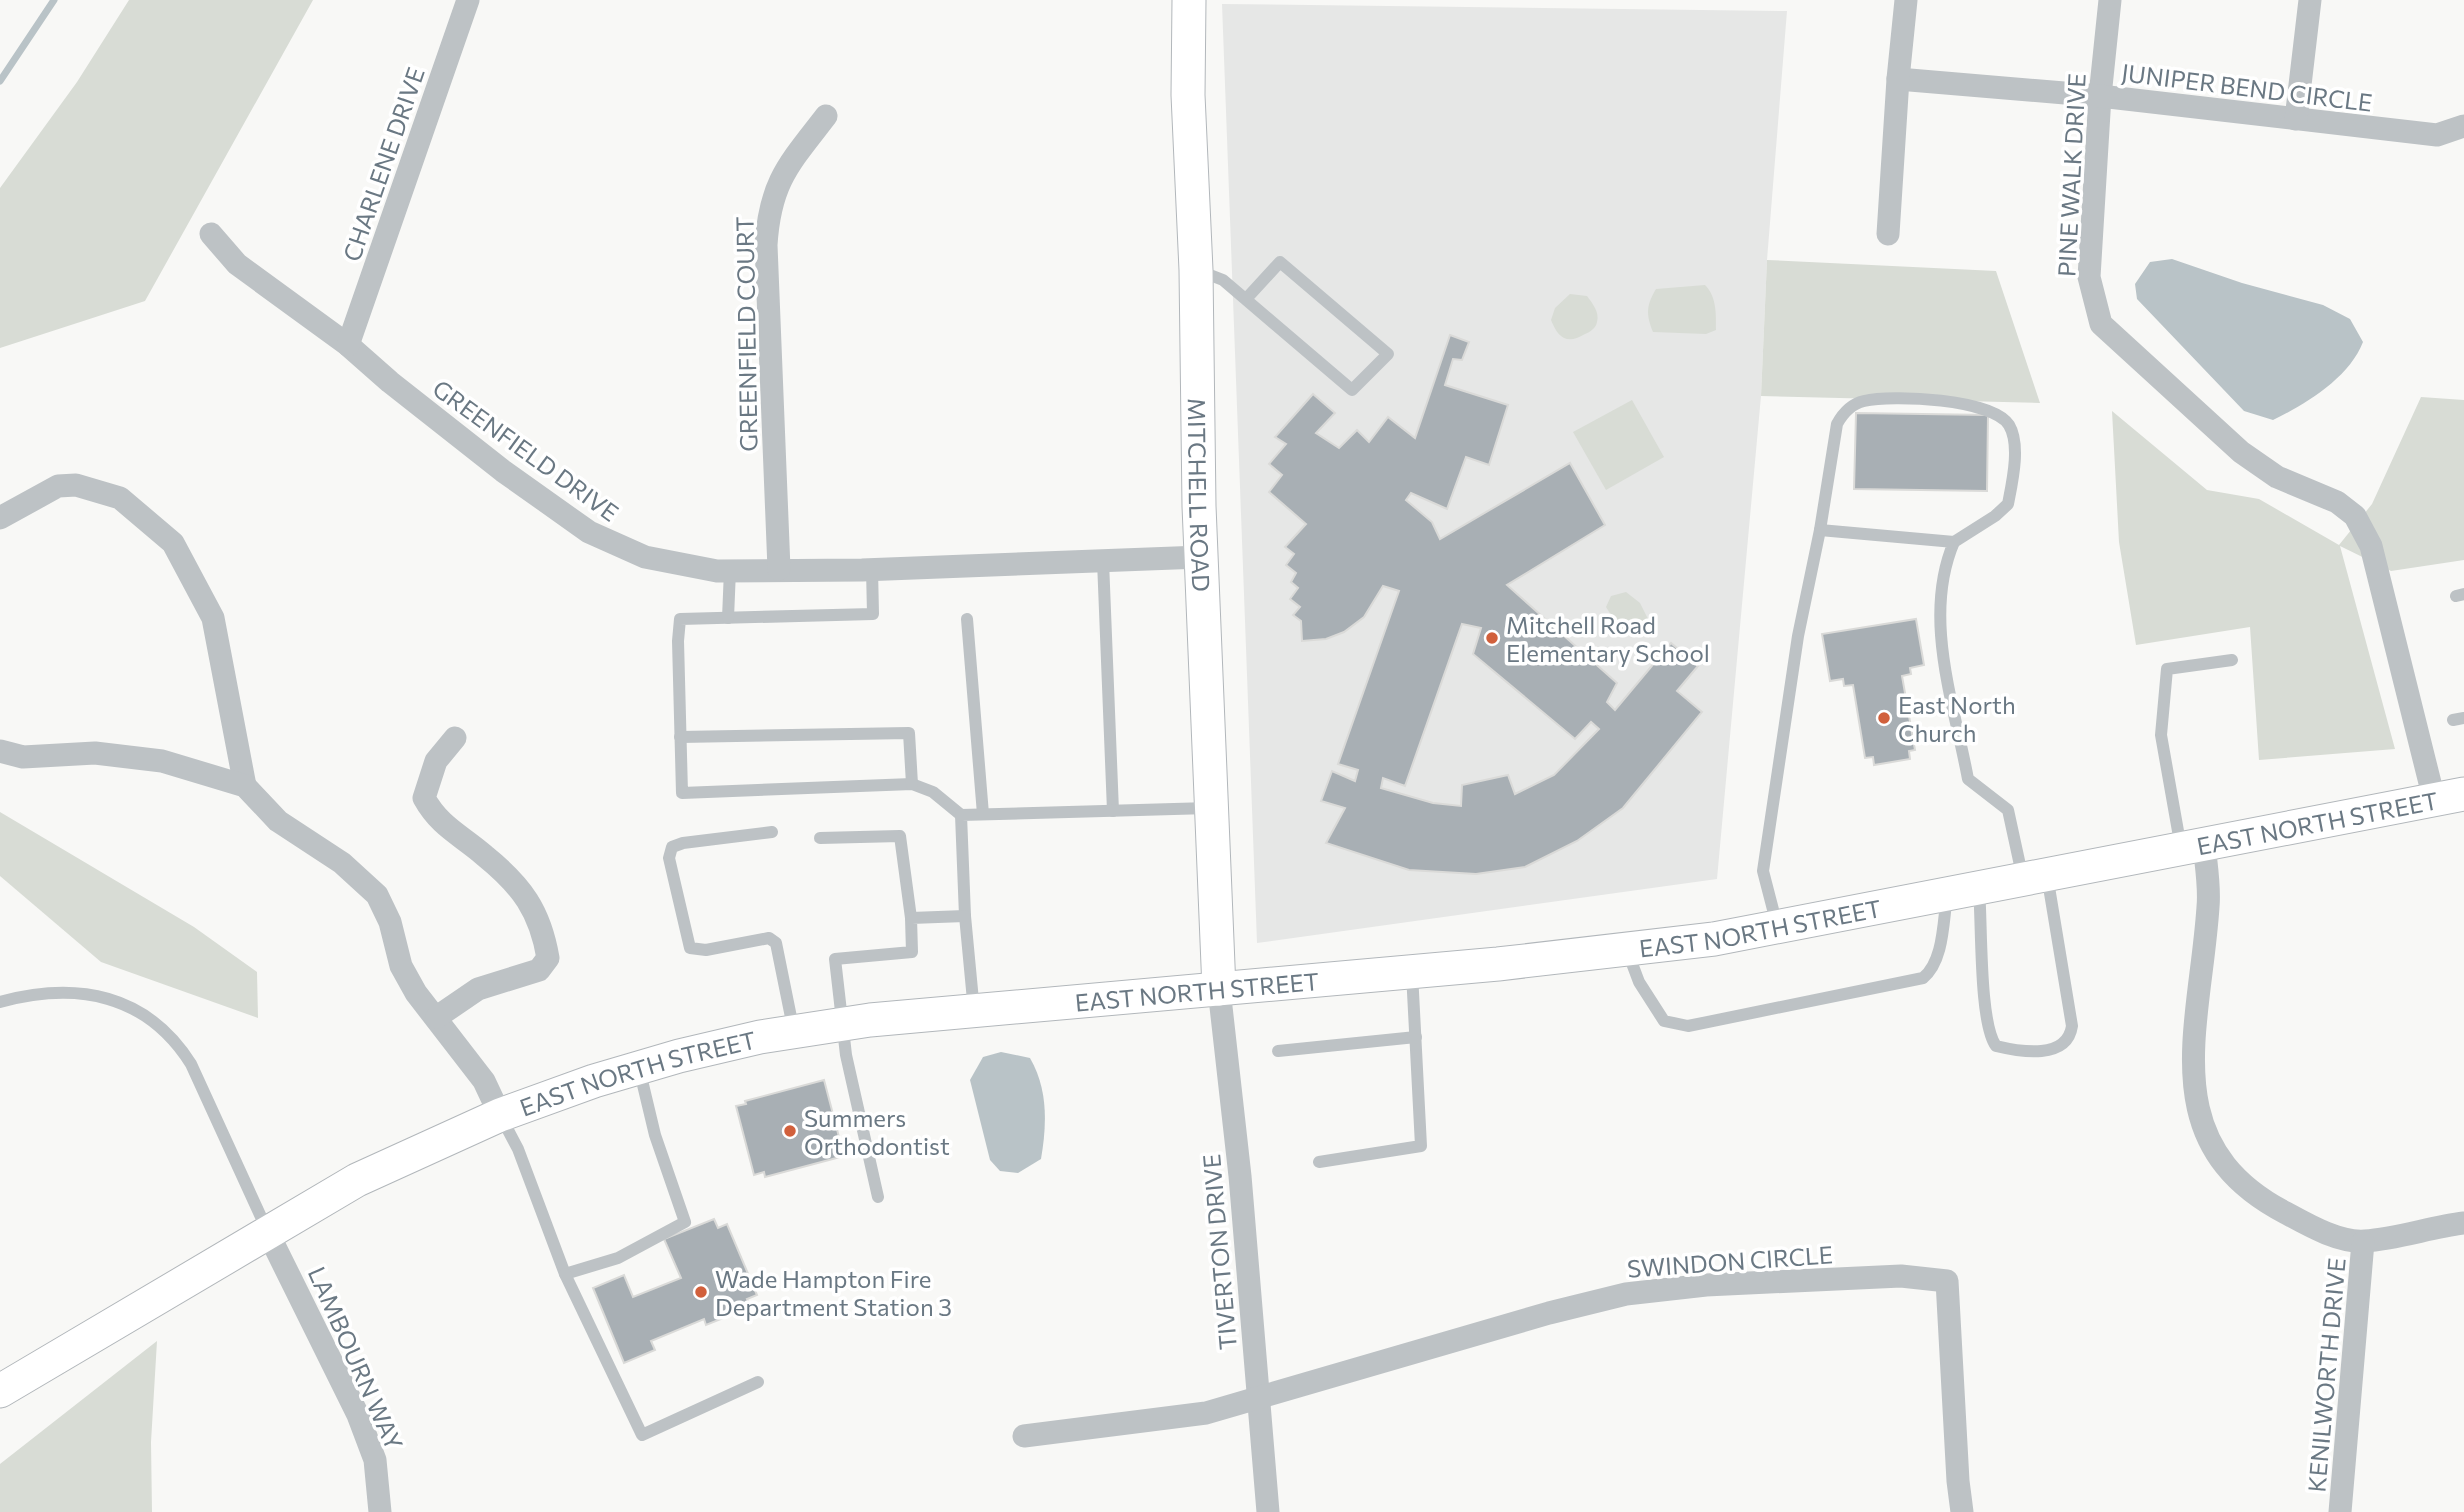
<svg xmlns="http://www.w3.org/2000/svg" width="2464" height="1512" font-family="Commissioner,sans-serif">
	<style>
		.built { fill: #e6e7e6 }
		.green { fill: #d8dcd5 }
		.water { fill: #b9c3c7 }
		.lines { fill: none; stroke-linecap: round; stroke-linejoin: round }
		.stream { stroke: #b9c3c7; stroke-width: 7 }
		.building { fill: #a8afb4; stroke: #dadad8; stroke-width: 2; fill-rule: evenodd }
		.secondary-casing { stroke: #b2b7bb; stroke-width: 35 }
		.lane { stroke: #bdc2c5; stroke-width: 12 }
		.street { stroke: #bdc2c5; stroke-width: 23 }
		.secondary { stroke: #fff; stroke-width: 33 }
		.poi-dot { fill: #d1603c; stroke: #fff; stroke-width: 2.5 }
		.labels { text-anchor: middle; dominant-baseline: central; stroke-width: 7; stroke-linejoin: round; paint-order: stroke }
		.street-label { font-size: 24px; fill: #6a7883; stroke: #fff }
		.poi-label { font-size: 24px; fill: #6a7883; stroke: #fff; text-anchor: start }
	</style>
	<rect width="100%" height="100%" fill="#f8f8f6"/>
	<path class="built" d="M 1222,4 L 1787,11 L 1767,260 L 1761,396 L 1717,879 L 1257,943 Z"/>
	<g class="green">
		<path d="M 129,0 L 313,0 L 145,301 L 0,348 L 0,188 L 77,82 Z"/>
		<path d="M 1767,260 L 1996,271 L 2040,403 L 1761,396 Z"/>
		<path d="M 1705,285 C 1717,297 1716,315 1716,330 L 1706,334 L 1653,332 C 1646,314 1646,306 1656,289 Z"/>
		<path d="M 1570,294 L 1587,296 C 1592,303 1600,312 1597,322 C 1596,328 1590,332 1585,334 C 1567,345 1558,338 1551,320 L 1555,308 Z"/>
		<path d="M 2421,397 L 2464,400 L 2464,560 L 2391,571 L 2340,546 L 2395,749 L 2259,760 L 2250,627 L 2136,645 L 2119,542 L 2112,411 L 2207,490 L 2259,499 L 2339,545 L 2372,504 Z"/>
		<path d="M 1632,400 L 1664,457 L 1606,490 L 1573,432 Z"/>
		<path d="M 1626,592 L 1640,603 L 1650,623 L 1640,635 L 1624,636 L 1606,607 L 1611,596 Z"/>
		<path d="M 0,812 L 194,927 L 257,972 L 258,1018 L 101,962 L 0,876 Z"/>
		<path d="M 157,1341 L 151,1442 L 152,1512 L 0,1512 L 0,1464 Z"/>
	</g>
	<g class="water">
		<path d="M 2172,259 L 2242,283 L 2323,305 L 2350,319 L 2363,342 C 2349,378 2306,404 2273,420 L 2244,411 L 2137,299 L 2135,284 L 2150,262 Z"/>
		<path d="M 1001,1052 L 1030,1058 C 1048,1089 1047,1124 1041,1159 L 1018,1173 L 1000,1171 L 990,1160 L 970,1080 L 983,1057 Z"/>
	</g>
	<g class="lines">
		<path class="stream" d="M 0,81 L 54,0"/>
	</g>
	<g class="building">
		<path d="M 1450,335 L 1469,342 L 1462,360 L 1453,359 L 1445,385 L 1508,405 L 1489,465 L 1466,457 L 1447,509 L 1411,493 L 1406,500 L 1432,522 L 1440,539 L 1570,463 L 1605,525 L 1507,585 L 1617,683 L 1607,702 L 1615,710 L 1671,643 L 1698,666 L 1677,691 L 1702,712 L 1623,808 L 1577,841 L 1525,867 L 1476,874 L 1409,870 L 1326,843 L 1345,808 L 1321,801 L 1332,771 L 1355,781 L 1358,770 L 1338,764 L 1399,591 L 1383,586 L 1364,617 L 1344,632 L 1326,639 L 1302,641 L 1301,621 L 1293,615 L 1300,607 L 1290,599 L 1298,588 L 1291,582 L 1296,573 L 1286,565 L 1294,554 L 1285,547 L 1306,524 L 1269,492 L 1282,475 L 1269,464 L 1286,444 L 1275,437 L 1313,394 L 1335,413 L 1316,433 L 1339,448 L 1357,430 L 1369,442 L 1388,417 L 1415,438 ZM 1462,624 L 1481,628 L 1473,654 L 1575,739 L 1591,722 L 1599,729 L 1554,775 L 1515,794 L 1508,775 L 1462,785 L 1461,806 L 1433,803 L 1381,788 L 1383,778 L 1405,786 Z"/>
		<path d="M 1856,413 L 1988,415 L 1987,491 L 1854,489 Z"/>
		<path d="M 1916,619 L 1924,665 L 1910,668 L 1911,674 L 1902,676 L 1915,750 L 1909,751 L 1910,759 L 1874,765 L 1873,757 L 1865,758 L 1853,685 L 1844,686 L 1843,679 L 1830,681 L 1822,634 Z"/>
		<path d="M 824,1080 L 844,1156 L 765,1177 L 764,1172 L 754,1175 L 736,1106 L 746,1104 L 745,1101 Z"/>
		<path d="M 714,1219 L 718,1228 L 727,1224 L 757,1295 L 747,1299 L 751,1307 L 706,1325 L 704,1319 L 651,1341 L 655,1350 L 624,1363 L 593,1288 L 624,1275 L 633,1297 L 681,1278 L 664,1239 Z"/>
	</g>
	<g class="lines">
		<g class="secondary-casing">
			<g id="secondary">
				<path id="s1" d="M 1189,0 L 1188,95 L 1196,270 L 1199,506 L 1219,989"/>
				<path id="s2" d="M 0,1391 L 357,1180 L 500,1115 L 594,1081 L 679,1056 L 760,1037 L 870,1020 L 1498,964 L 1714,939 L 2464,794"/>
			</g>
		</g>
		<g class="lane">
			<path d="M 1197,270 L 1223,280 L 1352,390 L 1388,354 L 1280,262 L 1246,299"/>
			<path d="M 1820,530 L 1837,424 C 1843,413 1851,404 1864,401 C 1892,394 1993,399 2009,425 C 2021,445 2012,483 2008,504 L 1995,516 L 1954,542"/>
			<path d="M 1103,561 L 1113,811"/>
			<path d="M 872,569 L 873,614 L 680,619 L 678,641 L 682,793 L 912,784 L 933,792 L 961,815"/>
			<path d="M 2456,596 L 2464,594"/>
			<path d="M 728,618 L 730,570"/>
			<path d="M 967,619 L 983,814"/>
			<path d="M 2453,720 L 2464,718"/>
			<path d="M 680,737 L 909,733 L 912,784"/>
			<path d="M 772,832 L 683,843 L 672,847 L 669,858 L 690,948 L 706,950 L 769,938 L 776,943 L 794,1032"/>
			<path d="M 820,838 L 900,836 L 911,918"/>
			<path d="M 2181,848 L 2161,735 L 2167,669 L 2232,660"/>
			<path d="M 1979,889 C 1982,923 1979,1023 1996,1046 C 2021,1052 2067,1060 2072,1026 L 2047,875"/>
			<path d="M 1777,925 L 1763,871 L 1798,636 L 1820,530 L 1954,542 C 1922,617 1954,703 1968,779 L 2008,810 L 2023,879"/>
			<path d="M 1627,950 L 1639,982 L 1664,1021 L 1688,1026 L 1923,978 C 1944,961 1943,921 1947,896"/>
			<path d="M 0,1002 C 77,981 147,994 191,1064 L 267,1230"/>
			<path d="M 974,1011 L 965,916 L 961,815 L 1209,808"/>
			<path d="M 1278,1051 L 1416,1037"/>
			<path d="M 500,1115 L 518,1149 L 565,1274 L 618,1258 L 685,1222 L 655,1135 L 639,1068"/>
			<path d="M 1319,1162 L 1421,1146 L 1412,973"/>
			<path d="M 878,1197 L 846,1055 L 835,959 L 912,952 L 911,918 L 965,916"/>
			<path d="M 565,1274 L 642,1435 L 758,1382"/>
		</g>
		<g class="street">
			<path d="M 2110,0 L 2100,96 L 2089,277 L 2101,324 L 2241,452 L 2277,477 L 2337,502 L 2355,516 L 2371,546 L 2434,799"/>
			<path d="M 1898,79 L 2100,96 L 2437,135 L 2464,126"/>
			<path d="M 2296,119 L 2310,0"/>
			<path d="M 211,234 L 237,264 L 348,345 L 390,382 L 503,471 L 589,532 L 645,557 L 717,571 L 862,570 L 1201,557"/>
			<path d="M 1888,234 L 1898,79 L 1906,0"/>
			<path d="M 348,345 L 468,0"/>
			<path d="M 0,518 L 58,486 L 76,485 L 120,498 L 173,543 L 213,618 L 245,786"/>
			<path d="M 779,569 L 766,245 C 770,182 789,164 826,116"/>
			<path d="M 0,751 L 23,757 L 95,753 L 162,761 L 245,786 L 278,821 L 342,863 L 377,895 L 390,922 L 401,966 L 416,993 L 484,1081 L 500,1115"/>
			<path d="M 2204,844 C 2206,865 2210,887 2208,907 C 2200,1028 2153,1144 2286,1213 C 2308,1225 2339,1243 2365,1241 C 2396,1239 2432,1227 2464,1223"/>
			<path d="M 1219,989 L 1240,1176 L 1268,1512"/>
			<path d="M 437,1017 L 478,989 L 539,970 L 548,958 C 540,911 522,886 485,856 C 461,835 440,827 424,798 L 436,761 L 455,738"/>
			<path d="M 267,1231 L 358,1415 L 375,1460 L 380,1512"/>
			<path d="M 1024,1436 L 1206,1413 L 1549,1313 L 1626,1294 L 1706,1285 L 1901,1276 L 1947,1281 L 1958,1481 L 1962,1512"/>
			<path d="M 2340,1512 L 2363,1242"/>
		</g>
		<use href="#secondary" class="secondary"/>
	</g>
	<g class="poi-dot">
		<circle cx="1492" cy="638" r="7"/>
		<circle cx="1884" cy="718" r="7"/>
		<circle cx="790" cy="1131" r="7"/>
		<circle cx="701" cy="1292" r="7"/>
	</g>
	<g class="labels">
		<g class="street-label">
			<text transform="translate(2247 87) rotate(7)">JUNIPER BEND CIRCLE</text>
			<text transform="translate(383 164) rotate(-71)">CHARLENE DRIVE</text>
			<text transform="translate(2071 175) rotate(-87)">PINE WALK DRIVE</text>
			<text transform="translate(746 334) rotate(-91)">GREENFIELD COURT</text>
			<text transform="translate(526 450) rotate(36)">GREENFIELD DRIVE</text>
			<text stroke="none"><textPath href="#s1" startOffset="495">MITCHELL ROAD</textPath></text>
			<text stroke="none"><textPath href="#s2" startOffset="2417">EAST NORTH STREET</textPath></text>
			<text stroke="none"><textPath href="#s2" startOffset="1850">EAST NORTH STREET</textPath></text>
			<text stroke="none"><textPath href="#s2" startOffset="1283">EAST NORTH STREET</textPath></text>
			<text stroke="none"><textPath href="#s2" startOffset="716">EAST NORTH STREET</textPath></text>
			<text transform="translate(1219 1252) rotate(-95)">TIVERTON DRIVE</text>
			<text transform="translate(1730 1261) rotate(-4)">SWINDON CIRCLE</text>
			<text transform="translate(356 1358) rotate(66)">LAMBOURN WAY</text>
			<text transform="translate(2326 1375) rotate(-85)">KENILWORTH DRIVE</text>
		</g>
		<g class="poi-label">
			<text x="1506" y="624">Mitchell Road<tspan x="1506" dy="28">Elementary School</tspan></text>
			<text x="1898" y="704">East North<tspan x="1898" dy="28">Church</tspan></text>
			<text x="804" y="1117">Summers<tspan x="804" dy="28">Orthodontist</tspan></text>
			<text x="715" y="1278">Wade Hampton Fire<tspan x="715" dy="28">Department Station 3</tspan></text>
		</g>
	</g>
</svg>
